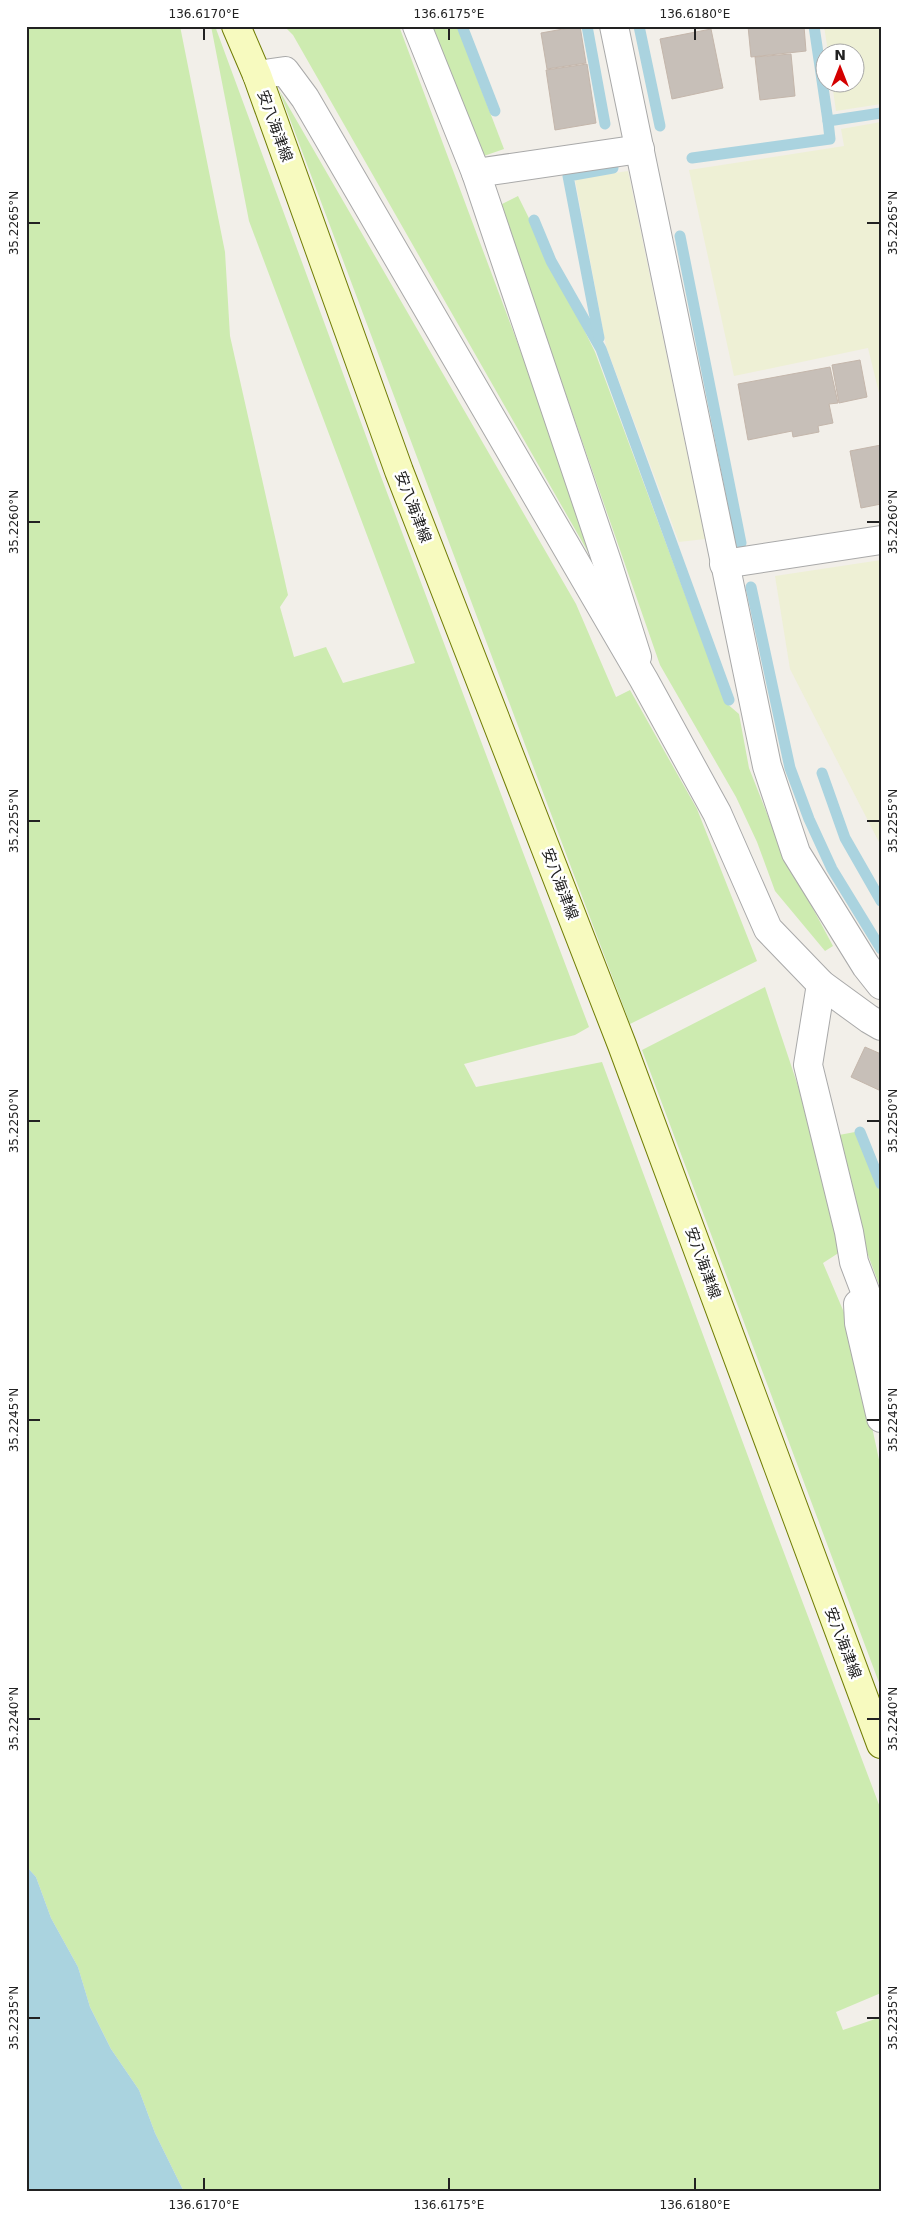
<svg xmlns="http://www.w3.org/2000/svg" width="907" height="2218" font-family="'DejaVu Sans','Noto Sans JP',sans-serif">
	<style>
		.farmland { fill: #eef0d5 }
		.grass { fill: #cdebb0 }
		.water { fill: #aad3df }
		.lines { fill: none; stroke-linecap: round; stroke-linejoin: round }
		.stream { stroke: #aad3df; stroke-width: 11 }
		.building { fill: #c7bfb8; stroke: #c4b6ab }
		.minor-casing { stroke: #a9a9a9; stroke-width: 30 }
		.tertiary-casing { stroke: #a9a9a9; stroke-width: 30 }
		.secondary-casing { stroke: #707d05; stroke-width: 30 }
		.minor { stroke: #fff; stroke-width: 28 }
		.tertiary { stroke: #fff; stroke-width: 28 }
		.secondary { stroke: #f7fabf; stroke-width: 28 }
		.ticks { fill: none; stroke: #222; stroke-width: 2 }
		.labels { text-anchor: middle; dominant-baseline: central; stroke-width: 5; stroke-linejoin: round; paint-order: stroke }
		.street-label { font-size: 15px; fill: #222; stroke: #fff }
		.neatline { fill: none; stroke: #222; stroke-width: 2 }
		.ticks-label { font-size: 12px; text-anchor: middle; fill: #222 }
	</style>
	<rect width="100%" height="100%" fill="#f2efe9"/>
	<g class="farmland">
		<path d="M 824,26 L 881,26 L 881,104 L 836,111 L 832,83 L 854,82 L 854,52 L 828,52 Z"/>
		<path d="M 881,122 L 881,401 L 868,348 L 734,376 L 689,170 L 844,146 L 841,129 Z"/>
		<path d="M 628,171 L 705,539 L 679,542 L 606,346 L 575,179 Z"/>
		<path d="M 881,560 L 881,846 L 790,669 L 775,576 Z"/>
	</g>
	<g class="grass">
		<path d="M 26,26 L 180,26 L 225,252 L 230,336 L 288,595 L 280,607 L 294,657 L 326,647 L 343,683 L 415,663 L 249,221 L 211,26 L 215,26 L 380,474 L 589,1027 L 575,1035 L 464,1064 L 476,1087 L 602,1062 L 766,1505 L 881,1810 L 881,1993 L 836,2012 L 843,2030 L 881,2017 L 881,2192 L 184,2192 L 155,2133 L 139,2090 L 111,2049 L 90,2007 L 78,1967 L 51,1918 L 36,1877 L 26,1866 Z"/>
		<path d="M 284,26 L 399,26 L 595,550 L 592,559 L 293,35 Z"/>
		<path d="M 429,26 L 457,26 L 504,149 L 481,157 Z"/>
		<path d="M 279,90 L 576,604 L 616,697 L 630,690 L 697,809 L 757,961 L 630,1024 Z"/>
		<path d="M 518,196 L 595,352 L 725,702 L 739,714 L 749,768 L 781,849 L 833,946 L 825,951 L 775,891 L 757,842 L 736,797 L 660,665 L 500,205 Z"/>
		<path d="M 765,987 L 810,1122 L 840,1252 L 823,1263 L 851,1329 L 881,1469 L 881,1688 L 642,1050 Z"/>
		<path d="M 855,1132 L 881,1194 L 881,1290 L 864,1244 L 839,1135 Z"/>
	</g>
	<path class="water" d="M 26,1866 L 36,1877 L 51,1918 L 78,1967 L 90,2007 L 111,2049 L 139,2090 L 155,2133 L 184,2192 L 26,2192 Z"/>
	<g class="lines">
		<g class="stream">
			<path d="M 462,26 L 495,111"/>
			<path d="M 587,26 L 605,124"/>
			<path d="M 639,26 L 660,126"/>
			<path d="M 814,26 L 828,121"/>
			<path d="M 692,158 L 830,139 L 828,121 L 881,113"/>
			<path d="M 534,220 L 551,261 L 601,349 L 729,700"/>
			<path d="M 680,236 L 741,543"/>
			<path d="M 599,338 L 568,176 L 613,168"/>
			<path d="M 751,587 L 790,768 L 809,819 L 832,869 L 881,949"/>
			<path d="M 822,773 L 845,838 L 881,901"/>
			<path d="M 860,1132 L 881,1184"/>
		</g>
	</g>
	<g class="building">
		<path d="M 580,26 L 586,63 L 547,69 L 541,33 Z"/>
		<path d="M 748,26 L 804,26 L 806,51 L 751,57 Z"/>
		<path d="M 711,29 L 723,88 L 672,99 L 660,39 Z"/>
		<path d="M 791,54 L 795,96 L 760,100 L 755,57 Z"/>
		<path d="M 587,64 L 596,123 L 555,130 L 546,70 Z"/>
		<path d="M 860,360 L 867,397 L 839,403 L 832,365 Z"/>
		<path d="M 830,367 L 838,403 L 829,404 L 833,423 L 818,426 L 819,432 L 793,437 L 792,431 L 748,440 L 738,384 Z"/>
		<path d="M 881,445 L 881,504 L 861,508 L 850,451 Z"/>
		<path d="M 865,1047 L 881,1054 L 881,1091 L 851,1077 Z"/>
	</g>
	<g class="lines">
		<g class="minor-casing">
			<g id="minor">
				<path d="M 417,26 L 476,173 L 607,562 L 637,657"/>
				<path d="M 614,26 L 767,766 L 796,853 L 866,966 L 881,985"/>
				<path d="M 476,173 L 640,149"/>
				<path d="M 724,564 L 881,540"/>
				<path d="M 821,984 L 808,1065 L 849,1232 L 854,1262 L 881,1333"/>
				<path d="M 858,1304 L 859,1323 L 881,1418"/>
			</g>
		</g>
		<g class="tertiary-casing">
			<path id="tertiary" d="M 257,75 L 285,71 L 305,98 L 644,680 L 717,813 L 768,929 L 821,984 L 869,1019 L 881,1026"/>
		</g>
		<g class="secondary-casing">
			<path id="secondary" d="M 236,26 L 257,75 L 399,471 L 622,1045 L 881,1744"/>
		</g>
		<use href="#minor" class="minor"/>
		<use href="#tertiary" class="tertiary"/>
		<use href="#secondary" class="secondary"/>
	</g>
	<path class="ticks" d="M 204,28 L 204,40M 449,28 L 449,40M 695,28 L 695,40M 28,223 L 40,223M 867,223 L 880,223M 28,522 L 40,522M 867,522 L 880,522M 28,821 L 40,821M 867,821 L 880,821M 28,1121 L 40,1121M 867,1121 L 880,1121M 28,1420 L 40,1420M 867,1420 L 880,1420M 28,1719 L 40,1719M 867,1719 L 880,1719M 28,2018 L 40,2018M 867,2018 L 880,2018M 204,2178 L 204,2190M 449,2178 L 449,2190M 695,2178 L 695,2190"/>
	<g class="labels">
		<g class="street-label">
			<text transform="translate(275 126) rotate(70)">安八海津線</text>
			<text transform="translate(413 507) rotate(69)">安八海津線</text>
			<text transform="translate(560 884) rotate(69)">安八海津線</text>
			<text transform="translate(703 1263) rotate(70)">安八海津線</text>
			<text transform="translate(843 1643) rotate(69)">安八海津線</text>
		</g>
	</g>
	<rect width="907" height="2218" fill="none" stroke="#ffffff" stroke-width="55"/>
	<g transform="translate(840 68)"><circle r="24" fill="#ffffff" stroke="#a7a7a7"/>
	<path d="M0-4L9 19L0 12L-9 19Z" fill="#d40000"/>
	<text y="-8" font-size="14" font-weight="bold" text-anchor="middle" fill="#222222">N</text>
	</g>
	<rect x="28" y="28" width="852" height="2162" class="neatline"/>
	<g class="ticks-label">
		<text x="204" y="18">136.6170°E</text>
		<text x="449" y="18">136.6175°E</text>
		<text x="695" y="18">136.6180°E</text>
		<text transform="translate(14 223) rotate(-90)" y="4">35.2265°N</text>
		<text transform="translate(893 223) rotate(-90)" y="4">35.2265°N</text>
		<text transform="translate(14 522) rotate(-90)" y="4">35.2260°N</text>
		<text transform="translate(893 522) rotate(-90)" y="4">35.2260°N</text>
		<text transform="translate(14 821) rotate(-90)" y="4">35.2255°N</text>
		<text transform="translate(893 821) rotate(-90)" y="4">35.2255°N</text>
		<text transform="translate(14 1121) rotate(-90)" y="4">35.2250°N</text>
		<text transform="translate(893 1121) rotate(-90)" y="4">35.2250°N</text>
		<text transform="translate(14 1420) rotate(-90)" y="4">35.2245°N</text>
		<text transform="translate(893 1420) rotate(-90)" y="4">35.2245°N</text>
		<text transform="translate(14 1719) rotate(-90)" y="4">35.2240°N</text>
		<text transform="translate(893 1719) rotate(-90)" y="4">35.2240°N</text>
		<text transform="translate(14 2018) rotate(-90)" y="4">35.2235°N</text>
		<text transform="translate(893 2018) rotate(-90)" y="4">35.2235°N</text>
		<text x="204" y="2209">136.6170°E</text>
		<text x="449" y="2209">136.6175°E</text>
		<text x="695" y="2209">136.6180°E</text>
	</g>
</svg>
